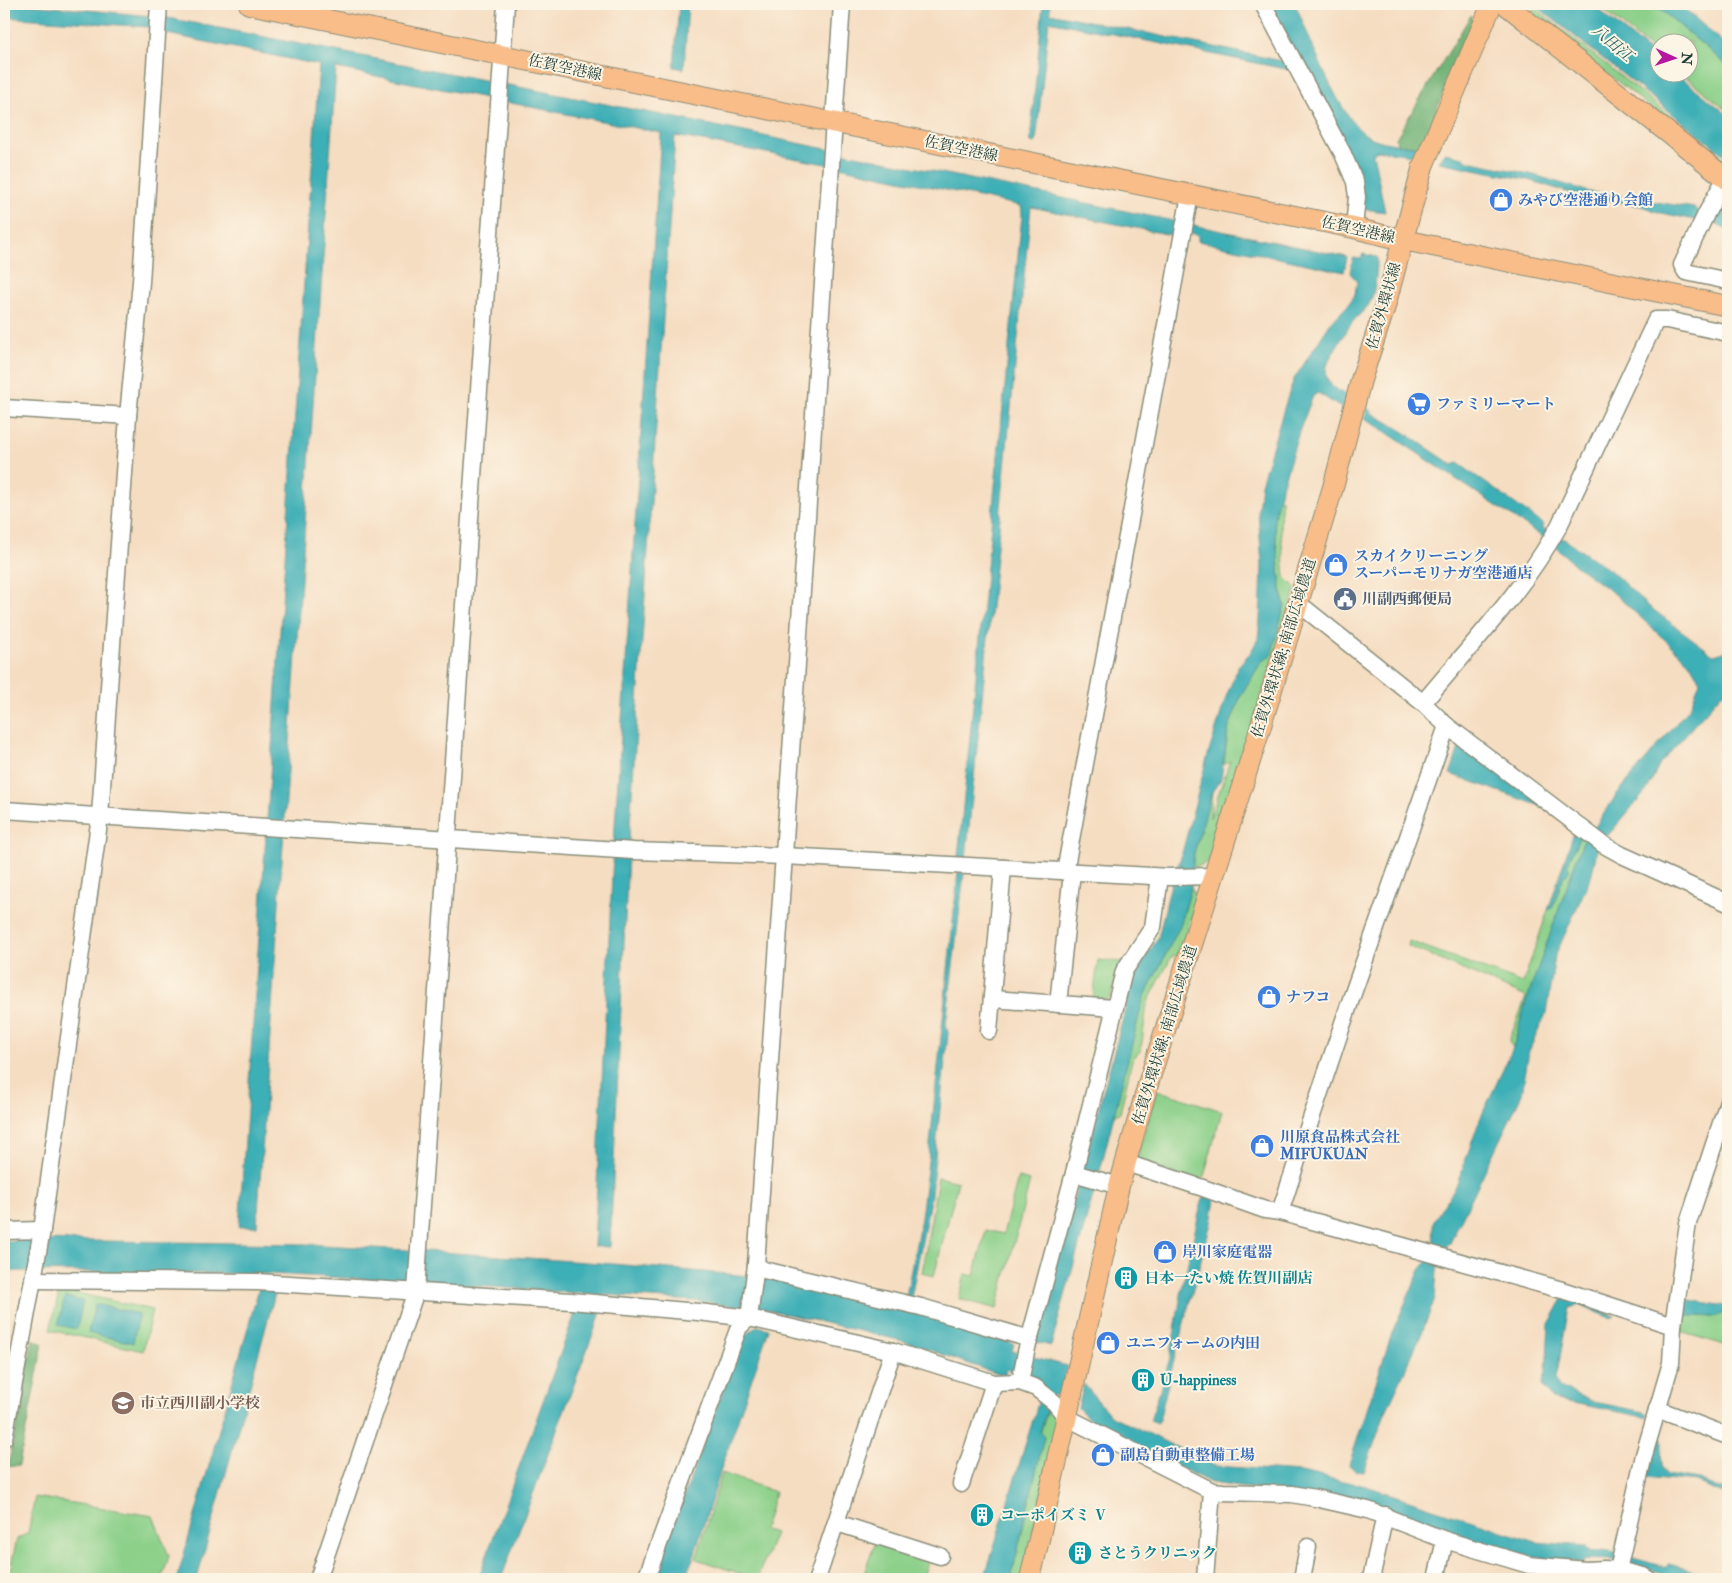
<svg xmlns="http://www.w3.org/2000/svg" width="1732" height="1583" font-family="'IM FELL Double Pica','Noto Serif JP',serif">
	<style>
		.green { fill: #8cd08a; stroke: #56865f }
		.forest { fill: #71b276; stroke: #487855 }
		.water { fill: #3dafb6; stroke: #2e7675 }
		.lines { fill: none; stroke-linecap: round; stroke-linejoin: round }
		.minor-casing { stroke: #8a8d7a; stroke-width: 19 }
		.major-casing { stroke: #8a8d7a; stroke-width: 22 }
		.minor { stroke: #fff; stroke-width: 16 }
		.major { stroke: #f8bd89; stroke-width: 20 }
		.labels { text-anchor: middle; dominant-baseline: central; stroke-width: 4; stroke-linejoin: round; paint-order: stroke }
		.street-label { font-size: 15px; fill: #1f3d34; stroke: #fcf5e5 }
		.shop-label { font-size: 15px; font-weight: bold; fill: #366cbe; stroke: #fcf5e5; text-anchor: start }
		.service-label { font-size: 15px; font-weight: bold; fill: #4e5e75; stroke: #fcf5e5; text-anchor: start }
		.culture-label { font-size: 15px; font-weight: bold; fill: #0d838f; stroke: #fcf5e5; text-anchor: start }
		.education-label { font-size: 15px; font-weight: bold; fill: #785e54; stroke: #fcf5e5; text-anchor: start }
		.water-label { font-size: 16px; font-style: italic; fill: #285f5b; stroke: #fcf5e5 }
	</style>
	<rect width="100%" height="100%" fill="#fcf5e5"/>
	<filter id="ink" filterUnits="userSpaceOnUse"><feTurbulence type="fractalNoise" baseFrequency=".02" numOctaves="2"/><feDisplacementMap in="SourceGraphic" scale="10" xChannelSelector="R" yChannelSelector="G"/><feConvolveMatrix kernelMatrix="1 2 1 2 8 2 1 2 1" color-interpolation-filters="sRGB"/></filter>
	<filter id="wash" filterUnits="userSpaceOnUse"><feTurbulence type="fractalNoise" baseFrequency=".0096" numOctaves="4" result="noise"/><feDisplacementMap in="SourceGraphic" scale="20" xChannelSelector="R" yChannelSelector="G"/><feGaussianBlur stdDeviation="1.12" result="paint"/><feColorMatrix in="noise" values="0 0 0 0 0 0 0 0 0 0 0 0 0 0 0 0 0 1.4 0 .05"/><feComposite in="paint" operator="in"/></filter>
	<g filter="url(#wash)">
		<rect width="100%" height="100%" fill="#f5ddc1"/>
		<g class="green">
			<path d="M 1530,4 L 1728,162 L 1728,169 L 1535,16 Z"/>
			<path d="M 1596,4 L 1654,4 L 1728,66 L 1728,111 L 1681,73 L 1690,72 L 1690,42 L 1660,42 L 1659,55 Z"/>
			<path d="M 1278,500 L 1282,500 L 1280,521 L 1285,577 L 1296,588 L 1208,862 L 1191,869 L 1194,853 L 1212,792 L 1210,818 L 1230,761 L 1224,765 L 1228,730 L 1241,695 L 1262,661 L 1271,656 L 1285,605 L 1282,596 L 1274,520 Z"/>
			<path d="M 1581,834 L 1587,837 L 1583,841 L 1525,1005 L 1513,1048 L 1509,1041 L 1526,997 L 1408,946 L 1409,941 L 1523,983 L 1548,910 L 1552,908 L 1564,874 L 1570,868 L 1567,865 Z"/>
			<path d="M 1191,887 L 1197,898 L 1180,956 L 1172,956 L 1147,1004 L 1141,1050 L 1132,1060 L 1120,1113 L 1114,1115 L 1143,1000 L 1181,924 Z"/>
			<path d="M 1098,960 L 1122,962 L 1110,998 L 1107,1000 L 1093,999 Z"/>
			<path d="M 1157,1090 L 1222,1111 L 1202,1183 L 1136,1161 Z"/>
			<path d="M 938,1177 L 958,1182 L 934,1276 L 922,1273 Z"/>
			<path d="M 1018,1178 L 1030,1181 L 997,1309 L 959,1299 L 965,1274 L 974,1276 L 986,1230 L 1003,1234 Z"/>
			<path d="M 60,1289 L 152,1310 L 143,1351 L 50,1330 Z"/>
			<path d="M 1728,1311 L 1728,1346 L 1680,1332 L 1680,1315 L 1714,1317 Z"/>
			<path d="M 1049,1407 L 1057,1423 L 1022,1579 L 1011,1579 L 1044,1437 L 1040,1434 Z"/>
			<path d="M 722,1473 L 775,1492 L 764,1530 L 775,1533 L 757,1579 L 696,1559 Z"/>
			<path d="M 35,1497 L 153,1516 L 169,1556 L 162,1579 L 8,1579 L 17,1539 L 28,1533 Z"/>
			<path d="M 876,1540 L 930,1557 L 922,1579 L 862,1579 Z"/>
		</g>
		<g class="forest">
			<path d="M 1471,15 L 1473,21 L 1421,147 L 1397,144 L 1396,138 Z"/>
			<path d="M 33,1339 L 43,1344 L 19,1465 L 8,1467 Z"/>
		</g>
		<g class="water">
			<path d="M 4,4 L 21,4 L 163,17 L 677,118 L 1347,257 L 1344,272 L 1198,241 L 1198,235 L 1178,231 L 1176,236 L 1031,207 L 966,858 L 958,857 L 1022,215 L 1021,206 L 825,164 L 675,136 L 628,855 L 610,1247 L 594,1246 L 613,855 L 661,133 L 336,68 L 257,1226 L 239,1227 L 319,65 L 162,33 L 149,27 L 4,17 Z"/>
			<path d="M 679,4 L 688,4 L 684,69 L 674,67 Z"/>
			<path d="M 1043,4 L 1050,4 L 1050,13 L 1287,62 L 1290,70 L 1049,21 L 1036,142 L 1033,143 L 1030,141 Z"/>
			<path d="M 1269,4 L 1294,4 L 1297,8 C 1310,38 1340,121 1368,136 C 1383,144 1404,145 1421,147 L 1418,156 L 1377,150 L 1373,153 L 1385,212 L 1364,209 Z"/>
			<path d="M 1534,4 L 1591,4 L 1659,59 L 1660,72 L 1676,73 L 1728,115 L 1728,158 Z"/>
			<path d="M 1654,4 L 1679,4 L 1726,45 L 1728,45 L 1728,66 Z"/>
			<path d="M 1444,153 L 1463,157 L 1468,161 L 1534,175 L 1590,192 L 1695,208 L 1701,215 L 1719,206 L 1728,211 L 1728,230 L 1720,225 L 1661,213 L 1641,206 L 1567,192 L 1529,180 L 1439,162 Z"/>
			<path d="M 1363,254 L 1377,257 C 1377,273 1376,292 1368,306 C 1363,312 1356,317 1352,323 C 1346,330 1342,339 1337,346 C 1322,371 1320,380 1347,396 L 1343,409 L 1318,393 L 1313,396 L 1300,429 L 1278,500 L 1274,520 L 1282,596 L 1285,605 L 1271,656 L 1262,661 L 1241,695 L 1228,730 L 1221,779 L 1212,792 L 1194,853 L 1191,887 L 1181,924 L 1143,1000 L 1101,1167 L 1051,1346 L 1035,1342 L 1135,974 L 1158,938 L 1170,888 L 1181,857 L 1207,758 L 1226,697 L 1239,665 L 1250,653 L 1258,639 L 1260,619 L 1262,565 L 1258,511 L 1261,484 L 1286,402 L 1294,379 L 1330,324 L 1348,305 L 1355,294 L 1357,281 L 1350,273 L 1353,258 L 1361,259 Z"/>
			<path d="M 1367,407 L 1373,414 L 1395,426 L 1453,465 L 1458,463 L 1543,524 L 1543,528 L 1554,537 L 1564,539 L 1611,571 L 1647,605 L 1714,655 L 1724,652 L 1728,644 L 1728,692 L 1723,692 L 1660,764 L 1647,790 L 1598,847 L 1591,877 L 1555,956 L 1546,1014 L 1529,1051 L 1522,1094 L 1450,1243 L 1438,1259 L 1435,1298 L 1422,1333 L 1384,1416 L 1364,1472 L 1356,1471 L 1349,1465 L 1393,1330 L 1420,1270 L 1434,1253 L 1433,1222 L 1457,1184 L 1480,1119 L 1513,1048 L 1525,1005 L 1583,841 L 1593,830 L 1617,794 L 1690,707 L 1700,681 L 1689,662 L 1616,595 L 1576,566 L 1553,544 L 1365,418 Z"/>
			<path d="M 1461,742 L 1549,809 L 1450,774 Z"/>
			<path d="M 1575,829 L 1581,834 L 1567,865 L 1570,868 L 1567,875 L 1564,875 L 1552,908 L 1548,910 Z"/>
			<path d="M 958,872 L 964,873 L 946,1024 L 948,1033 L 931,1195 L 911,1298 L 906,1296 L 921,1218 L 929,1154 Z"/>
			<path d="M 1205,1196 L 1215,1200 L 1211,1223 L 1175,1356 L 1158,1424 L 1150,1421 L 1170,1358 L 1182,1289 L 1201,1204 Z"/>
			<path d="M 30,1240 L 305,1244 L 425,1251 L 601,1263 L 761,1277 L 896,1311 L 899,1308 L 906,1310 L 1014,1344 L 1012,1351 L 1067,1366 L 1062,1396 L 1053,1395 L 1044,1419 L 1040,1433 L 1044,1437 L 1011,1579 L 984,1579 L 1043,1387 L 1037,1379 L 1007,1369 L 1005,1375 L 995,1373 L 907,1342 L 765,1309 L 693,1301 L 420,1282 L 270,1274 L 4,1271 L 4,1241 Z"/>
			<path d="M 259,1288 L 276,1290 L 197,1579 L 177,1579 Z"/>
			<path d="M 65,1297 L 83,1301 L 77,1329 L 58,1325 Z"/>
			<path d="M 1564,1297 L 1615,1316 L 1610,1318 L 1579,1305 L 1569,1308 L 1556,1379 L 1559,1387 L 1594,1402 L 1644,1412 L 1648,1415 L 1645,1417 L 1552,1399 L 1542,1386 L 1546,1372 L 1549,1324 Z"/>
			<path d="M 1683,1299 L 1726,1306 L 1728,1306 L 1728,1311 L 1714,1317 L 1680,1315 Z"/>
			<path d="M 95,1304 L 139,1314 L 133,1343 L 88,1333 Z"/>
			<path d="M 577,1308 L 602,1310 L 501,1579 L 478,1579 Z"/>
			<path d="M 757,1326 L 769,1329 L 722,1466 L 693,1559 L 684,1579 L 654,1579 L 742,1338 Z"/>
			<path d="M 1084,1384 L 1110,1415 L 1215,1466 L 1300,1472 L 1366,1486 L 1536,1542 L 1586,1546 L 1586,1550 L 1612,1552 L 1665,1567 L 1668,1564 L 1726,1579 L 1668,1579 L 1664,1578 L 1663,1573 L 1614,1560 L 1585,1559 L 1584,1563 L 1533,1557 L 1474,1540 L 1367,1504 L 1211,1483 L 1096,1426 L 1078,1408 Z"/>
			<path d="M 1660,1424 L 1662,1441 L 1661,1467 L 1667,1475 L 1699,1480 L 1718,1488 L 1728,1490 L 1728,1495 L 1696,1482 L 1645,1477 L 1656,1447 Z"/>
		</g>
	</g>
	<g filter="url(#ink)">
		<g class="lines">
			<g class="minor-casing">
				<g id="minor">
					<path d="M 1263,4 L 1343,154 L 1355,182 L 1357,197 L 1354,228"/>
					<path d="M 1726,177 L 1706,214 L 1682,265 L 1686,272 L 1728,281"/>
					<path d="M 4,408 L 128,416"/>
					<path d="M 1298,603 L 1423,703 L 1447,726 L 1604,845 L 1622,855 L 1728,903"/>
					<path d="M 1423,703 C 1470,646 1523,591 1559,526 L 1656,320 L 1667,320 L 1728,333"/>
					<path d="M 4,810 L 634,851 L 784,856 L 1170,877 L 1215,876"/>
					<path d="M 1065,872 L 1190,195"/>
					<path d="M 992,999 L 1114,1008"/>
					<path d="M 1058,1004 L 1072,872"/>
					<path d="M 989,1031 L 1003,868"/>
					<path d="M 1126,1163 L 1203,1188 L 1265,1210 L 1280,1212 L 1562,1290 L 1673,1326"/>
					<path d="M 1074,1173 L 1119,1186"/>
					<path d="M 1280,1212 L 1351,999 L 1447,726"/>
					<path d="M 4,1231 L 42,1230"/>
					<path d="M 756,1265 L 764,1270 L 921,1307 L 1030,1339"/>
					<path d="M 33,1280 L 257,1282 L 571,1301 L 698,1312 L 749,1318 L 893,1351 L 994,1383 L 1020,1382 L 1036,1388 L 1055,1403 L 1066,1417 L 1212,1491 L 1223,1492 L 1292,1494 L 1315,1498 L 1368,1510 L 1445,1540 L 1529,1565 L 1586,1570 L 1604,1569 L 1618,1570 L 1643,1576 L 1648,1579"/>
					<path d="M 1020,1382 L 1026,1352 L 1074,1173 L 1124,971 L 1153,927 L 1160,877"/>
					<path d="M 1657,1409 L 1728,1436"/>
					<path d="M 4,1438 L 42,1230 L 100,816 L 128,416 L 141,282 L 159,4"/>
					<path d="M 961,1484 L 994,1383"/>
					<path d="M 837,1523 L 940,1556"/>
					<path d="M 318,1579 L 416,1291 L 506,4"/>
					<path d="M 646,1579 L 739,1327 L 749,1318 L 756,1265 L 842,4"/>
					<path d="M 817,1579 L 893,1351"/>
					<path d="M 1205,1579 L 1212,1491"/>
					<path d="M 1302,1579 L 1308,1547"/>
					<path d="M 1371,1579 L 1385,1515"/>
					<path d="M 1436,1579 L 1445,1540"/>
					<path d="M 1616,1579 L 1644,1455 L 1671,1363 L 1673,1326 L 1688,1223 L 1728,1102"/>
				</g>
			</g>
			<g class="major-casing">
				<g id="major">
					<path d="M 249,4 L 1354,228 L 1403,240 L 1728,306"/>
					<path d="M 1505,4 L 1728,180"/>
					<path d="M 1030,1579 L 1119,1186 L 1149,1081 L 1257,739 L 1334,484 L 1361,380 L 1384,310 L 1423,166 L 1492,4"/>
				</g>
			</g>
			<use href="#minor" class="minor"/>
			<use href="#major" class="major"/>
		</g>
	</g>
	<defs>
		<g id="shop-disc" transform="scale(1.25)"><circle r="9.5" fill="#3f7fe0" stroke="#fcf5e5"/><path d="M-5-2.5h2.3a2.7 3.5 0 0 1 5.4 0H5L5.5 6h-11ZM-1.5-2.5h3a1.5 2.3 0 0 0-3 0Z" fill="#fff"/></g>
		<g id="supermarket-disc" transform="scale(1.25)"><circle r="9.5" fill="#3f7fe0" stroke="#fcf5e5"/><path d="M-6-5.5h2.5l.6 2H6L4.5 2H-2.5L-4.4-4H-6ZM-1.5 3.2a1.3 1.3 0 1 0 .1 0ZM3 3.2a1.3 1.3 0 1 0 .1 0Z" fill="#fff"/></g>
		<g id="civic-disc" transform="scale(1.25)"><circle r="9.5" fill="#5c6f8a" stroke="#fcf5e5"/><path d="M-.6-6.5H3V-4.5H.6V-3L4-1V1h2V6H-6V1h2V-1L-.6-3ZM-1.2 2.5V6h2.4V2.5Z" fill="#fff"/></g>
		<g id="building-disc" transform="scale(1.25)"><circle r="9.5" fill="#0f9aa8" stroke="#fcf5e5"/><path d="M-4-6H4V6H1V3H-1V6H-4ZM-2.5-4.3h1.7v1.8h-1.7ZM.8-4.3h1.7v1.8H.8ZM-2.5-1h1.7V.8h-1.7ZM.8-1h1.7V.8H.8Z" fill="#fff"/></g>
		<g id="school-disc" transform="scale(1.25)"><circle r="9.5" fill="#8d6e63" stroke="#fcf5e5"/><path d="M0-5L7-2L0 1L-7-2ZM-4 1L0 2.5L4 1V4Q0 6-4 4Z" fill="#fff"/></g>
	</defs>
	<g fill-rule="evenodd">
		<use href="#shop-disc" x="1501" y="200"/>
		<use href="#supermarket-disc" x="1419" y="404"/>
		<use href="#shop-disc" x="1336" y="565"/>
		<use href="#civic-disc" x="1345" y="599"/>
		<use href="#shop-disc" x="1269" y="997"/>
		<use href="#shop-disc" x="1262" y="1146"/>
		<use href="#shop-disc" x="1165" y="1252"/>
		<use href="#building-disc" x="1126" y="1278"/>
		<use href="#shop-disc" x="1108" y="1343"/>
		<use href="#building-disc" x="1143" y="1380"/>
		<use href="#school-disc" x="123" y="1403"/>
		<use href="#shop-disc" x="1103" y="1455"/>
		<use href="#building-disc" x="982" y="1515"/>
		<use href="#building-disc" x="1080" y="1553"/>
	</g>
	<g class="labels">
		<g class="street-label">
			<text transform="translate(565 68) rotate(12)">佐賀空港線</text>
			<text transform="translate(961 149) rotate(12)">佐賀空港線</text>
			<text transform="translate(1358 230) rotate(13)">佐賀空港線</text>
			<text transform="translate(1384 306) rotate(-74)">佐賀外環状線</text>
			<text transform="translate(1284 648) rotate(-73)">佐賀外環状線; 南部広域農道</text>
			<text transform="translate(1165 1035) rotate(-73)">佐賀外環状線; 南部広域農道</text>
		</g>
		<g class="shop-label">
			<text x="1518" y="200">みやび空港通り会館</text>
			<text x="1436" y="404">ファミリーマート</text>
			<text x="1354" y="556">スカイクリーニング<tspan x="1354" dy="17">スーパーモリナガ空港通店</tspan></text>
			<text x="1286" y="997">ナフコ</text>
			<text x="1280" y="1137">川原食品株式会社<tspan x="1280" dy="17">MIFUKUAN</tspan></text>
			<text x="1182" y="1252">岸川家庭電器</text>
			<text x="1126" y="1343">ユニフォームの内田</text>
			<text x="1120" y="1455">副島自動車整備工場</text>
		</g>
		<g class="service-label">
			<text x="1362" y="599">川副西郵便局</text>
		</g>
		<g class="culture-label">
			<text x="1144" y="1278">日本一たい焼 佐賀川副店</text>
			<text x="1160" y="1380">U-happiness</text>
			<text x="1000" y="1515">コーポイズミ Ⅴ</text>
			<text x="1098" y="1553">さとうクリニック</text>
		</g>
		<g class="education-label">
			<text x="140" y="1403">市立西川副小学校</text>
		</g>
		<g class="water-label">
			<text transform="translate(1612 43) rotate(40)">八田江</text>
		</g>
	</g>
	<rect width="1732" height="1583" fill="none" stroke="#fcf5e5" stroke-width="20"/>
	<g transform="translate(1674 58) rotate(93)"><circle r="24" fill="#fcf5e5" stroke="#a4ab9e"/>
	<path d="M0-4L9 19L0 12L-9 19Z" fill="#b5179e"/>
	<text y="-8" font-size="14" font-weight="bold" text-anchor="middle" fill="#1f3d34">N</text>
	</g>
</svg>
